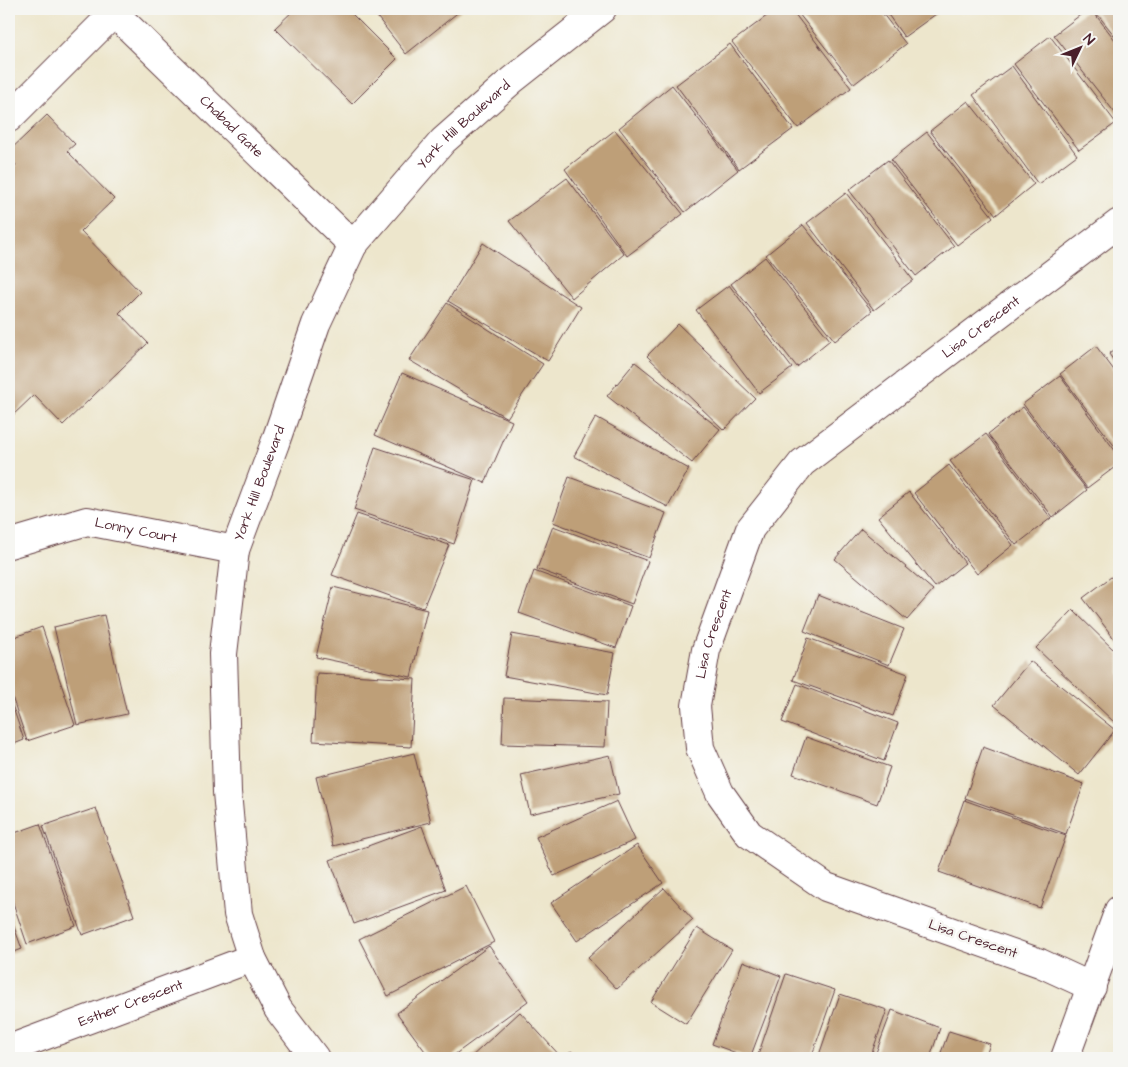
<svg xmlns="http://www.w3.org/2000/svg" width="1128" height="1067" font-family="'Architects Daughter',sans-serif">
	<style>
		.building { fill: #be9f78 }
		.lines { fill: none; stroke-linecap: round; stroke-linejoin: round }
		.minor-casing { stroke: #623d43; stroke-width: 30 }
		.minor { stroke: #fff; stroke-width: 28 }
		.labels { text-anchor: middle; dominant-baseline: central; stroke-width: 5; stroke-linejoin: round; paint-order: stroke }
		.street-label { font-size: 14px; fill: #4a1f2b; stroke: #f6f6f2 }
	</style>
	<rect width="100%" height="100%" fill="#f6f6f2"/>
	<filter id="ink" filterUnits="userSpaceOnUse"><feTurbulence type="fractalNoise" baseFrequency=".02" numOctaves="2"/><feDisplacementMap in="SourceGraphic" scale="10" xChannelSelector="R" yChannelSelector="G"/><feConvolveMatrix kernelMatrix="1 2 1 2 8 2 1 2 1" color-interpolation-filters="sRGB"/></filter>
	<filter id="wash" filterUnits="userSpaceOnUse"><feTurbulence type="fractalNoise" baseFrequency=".0096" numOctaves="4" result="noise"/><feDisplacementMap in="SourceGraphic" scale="20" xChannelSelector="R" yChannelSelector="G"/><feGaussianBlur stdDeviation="1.12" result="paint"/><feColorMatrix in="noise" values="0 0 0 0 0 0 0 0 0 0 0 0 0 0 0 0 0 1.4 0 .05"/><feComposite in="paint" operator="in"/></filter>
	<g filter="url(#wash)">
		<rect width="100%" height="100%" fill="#ede6cc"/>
		<g id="blocks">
			<g class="building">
				<path d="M 295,9 L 347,9 L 397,59 L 352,104 L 275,28 Z"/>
				<path d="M 371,9 L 459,9 L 461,10 L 406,54 Z"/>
				<path d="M 776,9 L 791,9 L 851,88 L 798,128 L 732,42 Z"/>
				<path d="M 795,9 L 879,9 L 906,44 L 854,84 Z"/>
				<path d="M 884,9 L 943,9 L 904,37 Z"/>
				<path d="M 1088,9 L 1091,9 L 1119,45 L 1119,118 L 1054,35 Z"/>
				<path d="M 1093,9 L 1119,9 L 1119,41 Z"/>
				<path d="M 1050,36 L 1116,123 L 1079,150 L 1014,64 Z"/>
				<path d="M 730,44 L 793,129 L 739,169 L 676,85 Z"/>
				<path d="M 1012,66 L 1077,155 L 1038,184 L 973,95 Z"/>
				<path d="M 672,85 L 738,170 L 685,212 L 619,128 Z"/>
				<path d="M 968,101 L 1034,184 L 996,215 L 930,131 Z"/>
				<path d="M 47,115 L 75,144 L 67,151 L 114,199 L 81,231 L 140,292 L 119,313 L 148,343 L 63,425 L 34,395 L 11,417 L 9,415 L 9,172 L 16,165 L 9,157 L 9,151 Z"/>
				<path d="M 615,130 L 683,214 L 627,256 L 565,169 Z"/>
				<path d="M 927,132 L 993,217 L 957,245 L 891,160 Z"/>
				<path d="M 888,160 L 954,246 L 916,276 L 849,190 Z"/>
				<path d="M 567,178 L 624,254 L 572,298 L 509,221 Z"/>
				<path d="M 846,193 L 913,280 L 874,310 L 807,223 Z"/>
				<path d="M 803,225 L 872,311 L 835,341 L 766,255 Z"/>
				<path d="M 483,243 L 581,307 L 548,361 L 448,301 Z"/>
				<path d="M 765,257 L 830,340 L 797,367 L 731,284 Z"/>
				<path d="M 729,285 L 792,368 L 759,393 L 696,310 Z"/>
				<path d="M 447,303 L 543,364 L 507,418 L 409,360 Z"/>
				<path d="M 678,324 L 755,398 L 724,430 L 647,356 Z"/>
				<path d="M 1096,346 L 1119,377 L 1119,452 L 1060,374 Z"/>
				<path d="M 1119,346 L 1119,368 L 1109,354 Z"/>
				<path d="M 635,362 L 720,429 L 692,463 L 607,396 Z"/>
				<path d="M 402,373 L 512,421 L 485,483 L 375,435 Z"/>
				<path d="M 1060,376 L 1119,456 L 1119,464 L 1087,488 L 1023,404 Z"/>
				<path d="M 1023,407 L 1087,490 L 1053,517 L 988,434 Z"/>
				<path d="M 596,417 L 689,469 L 668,507 L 574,456 Z"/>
				<path d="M 986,434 L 1051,518 L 1016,545 L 950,461 Z"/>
				<path d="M 375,447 L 475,480 L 454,544 L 354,510 Z"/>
				<path d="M 949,465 L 1013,545 L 977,574 L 914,493 Z"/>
				<path d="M 569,477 L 666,513 L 649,558 L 553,522 Z"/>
				<path d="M 909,492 L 965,563 L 935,587 L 878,517 Z"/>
				<path d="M 357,514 L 449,545 L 423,608 L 332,575 Z"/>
				<path d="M 553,526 L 648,561 L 632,604 L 537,569 Z"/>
				<path d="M 861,529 L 933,590 L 907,620 L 835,559 Z"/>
				<path d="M 534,571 L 631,606 L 616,648 L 519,613 Z"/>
				<path d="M 1119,571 L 1119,645 L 1083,598 Z"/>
				<path d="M 333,587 L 427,610 L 411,677 L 316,657 Z"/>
				<path d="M 818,595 L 904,629 L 889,665 L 804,631 Z"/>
				<path d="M 1073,610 L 1119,655 L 1119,719 L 1115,723 L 1036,648 Z"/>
				<path d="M 104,615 L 127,714 L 77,725 L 54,627 Z"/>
				<path d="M 42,627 L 75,725 L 27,741 L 9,688 L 9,639 Z"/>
				<path d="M 512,634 L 615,653 L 607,695 L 504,676 Z"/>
				<path d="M 808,638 L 908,674 L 893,716 L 793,680 Z"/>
				<path d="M 1030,661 L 1115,730 L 1079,775 L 994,705 Z"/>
				<path d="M 317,673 L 415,679 L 411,747 L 313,741 Z"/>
				<path d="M 797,684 L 898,723 L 884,761 L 782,722 Z"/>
				<path d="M 9,696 L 24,740 L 9,746 Z"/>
				<path d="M 504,698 L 607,702 L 605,747 L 502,744 Z"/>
				<path d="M 806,737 L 890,767 L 877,804 L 793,774 Z"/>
				<path d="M 983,747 L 1084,784 L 1066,834 L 965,798 Z"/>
				<path d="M 414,753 L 431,822 L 333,846 L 316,777 Z"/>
				<path d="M 610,755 L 619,794 L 530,814 L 521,775 Z"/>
				<path d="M 964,800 L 1066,836 L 1040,908 L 939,872 Z"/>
				<path d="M 617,801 L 635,840 L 554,876 L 536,837 Z"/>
				<path d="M 96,808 L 134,916 L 82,935 L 43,826 Z"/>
				<path d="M 40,824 L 76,926 L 27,944 L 9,891 L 9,835 Z"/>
				<path d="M 422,826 L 446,890 L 354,924 L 330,860 Z"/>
				<path d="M 637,845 L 663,883 L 577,941 L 551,903 Z"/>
				<path d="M 466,886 L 494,942 L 388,996 L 359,939 Z"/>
				<path d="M 664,888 L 693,920 L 617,989 L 588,958 Z"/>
				<path d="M 9,913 L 22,949 L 9,954 Z"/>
				<path d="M 697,928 L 732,950 L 686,1024 L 651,1002 Z"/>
				<path d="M 489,946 L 528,1001 L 450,1058 L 430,1058 L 397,1013 Z"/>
				<path d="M 743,961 L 781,976 L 750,1058 L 712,1044 Z"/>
				<path d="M 786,974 L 835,990 L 811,1058 L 757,1058 Z"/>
				<path d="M 840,994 L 887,1010 L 870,1058 L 818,1058 Z"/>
				<path d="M 892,1010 L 940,1028 L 930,1058 L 874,1058 Z"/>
				<path d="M 520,1012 L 562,1058 L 470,1058 Z"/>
				<path d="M 949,1031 L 990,1044 L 985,1058 L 939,1058 Z"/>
				<path d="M 571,1051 L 580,1058 L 566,1058 Z"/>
			</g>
		</g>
	</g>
	<g filter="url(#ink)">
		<use href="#blocks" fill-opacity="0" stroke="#623d43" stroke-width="1"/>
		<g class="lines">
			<g class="minor-casing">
				<g id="minor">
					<path id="s1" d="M 110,9 L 353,245"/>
					<path d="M 9,118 L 114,13"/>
					<path id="s2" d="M 9,544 L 87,521 L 235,550"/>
					<path id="s3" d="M 1092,987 L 1040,963 L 826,887 L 749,834 L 720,793 L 700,748 L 696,706 L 706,650 L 750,529 L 802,463 L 1119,223"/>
					<path id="s4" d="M 9,1049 L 252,958"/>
					<path id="s5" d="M 315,1058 L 278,1009 L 252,958 L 238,914 L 227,792 L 223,654 L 235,550 L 275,443 L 316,324 L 353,245 L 443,141 L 512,80 L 602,9"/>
					<path d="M 1065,1058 L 1119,910"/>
				</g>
			</g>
			<use href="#minor" class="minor"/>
		</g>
	</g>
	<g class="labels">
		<g class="street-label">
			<text stroke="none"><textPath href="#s5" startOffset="1021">York Hill Boulevard</textPath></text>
			<text stroke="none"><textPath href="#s1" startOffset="169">Chabad Gate</textPath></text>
			<text stroke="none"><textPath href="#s3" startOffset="1014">Lisa Crescent</textPath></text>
			<text stroke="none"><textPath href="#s5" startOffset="601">York Hill Boulevard</textPath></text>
			<text stroke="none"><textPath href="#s2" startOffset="131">Lonny Court</textPath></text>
			<text stroke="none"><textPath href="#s3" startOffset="594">Lisa Crescent</textPath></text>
			<text transform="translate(973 939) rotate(19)">Lisa Crescent</text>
			<text stroke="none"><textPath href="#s4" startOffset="130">Esther Crescent</textPath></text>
		</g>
	</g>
	<rect width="1128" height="1067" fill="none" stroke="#f6f6f2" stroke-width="30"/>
	<g transform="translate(1080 48) rotate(47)" stroke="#f6f6f2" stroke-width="4" paint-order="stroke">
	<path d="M0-4L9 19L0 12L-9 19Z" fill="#4a1f2b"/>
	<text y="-8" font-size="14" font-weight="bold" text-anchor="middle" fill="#4a1f2b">N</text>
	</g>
</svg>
